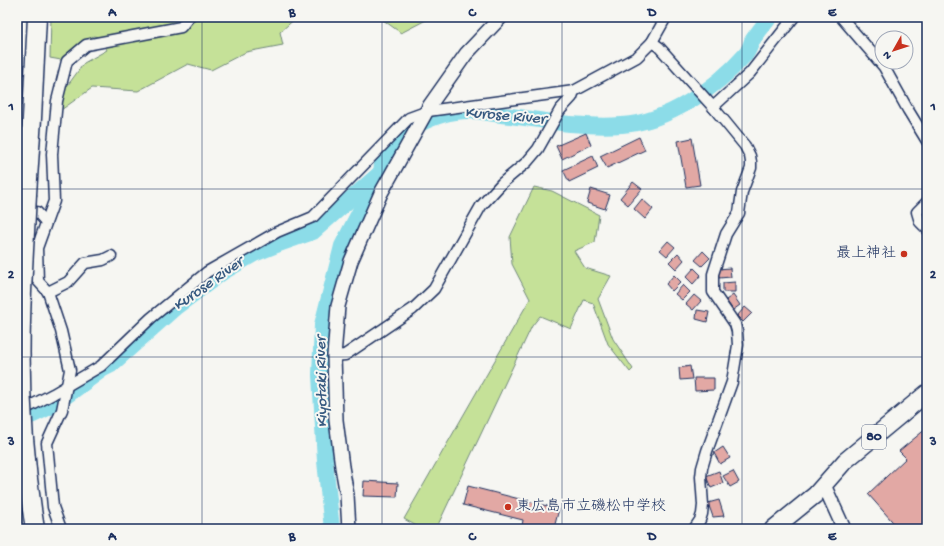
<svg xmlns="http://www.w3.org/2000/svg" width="944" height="546" font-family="'Gochi Hand','Klee One',sans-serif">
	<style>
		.green { fill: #c5e198; stroke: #70887b }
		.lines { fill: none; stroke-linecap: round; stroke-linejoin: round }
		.river { stroke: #8cdce8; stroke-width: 16 }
		.building { fill: #e2a8a4; stroke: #1b2f5e }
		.minor-casing { stroke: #1b2f5e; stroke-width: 13 }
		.tertiary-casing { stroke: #1b2f5e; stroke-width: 16 }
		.primary-casing { stroke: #1b2f5e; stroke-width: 19 }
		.motorway-casing { stroke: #1b2f5e; stroke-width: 21 }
		.minor { stroke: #f6f6f2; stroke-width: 10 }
		.tertiary { stroke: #f6f6f2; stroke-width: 13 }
		.primary { stroke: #f6f6f2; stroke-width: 16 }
		.motorway { stroke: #f6f6f2; stroke-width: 18 }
		.motorway-bridge-casing { stroke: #1b2f5e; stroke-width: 21; stroke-linecap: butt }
		.motorway-bridge { stroke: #f6f6f2; stroke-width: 18 }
		.grid { fill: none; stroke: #1b2f5e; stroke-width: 1; stroke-opacity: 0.55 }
		.poi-dot { fill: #c8321e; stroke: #f6f6f2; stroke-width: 1.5 }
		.labels { text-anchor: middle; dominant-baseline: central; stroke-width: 4; stroke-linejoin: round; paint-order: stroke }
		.shield { fill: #f6f6f2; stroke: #5d6b8a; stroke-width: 1 }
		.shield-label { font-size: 14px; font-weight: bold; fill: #1b2f5e }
		.poi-label { font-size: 15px; fill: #1b2f5e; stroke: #f6f6f2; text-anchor: end }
		.water-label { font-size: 16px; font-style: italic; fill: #375a80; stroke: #f6f6f2 }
		.neatline { fill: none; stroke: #1b2f5e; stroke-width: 1.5 }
		.grid-label { font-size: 13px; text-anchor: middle; font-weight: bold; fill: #1b2f5e }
	</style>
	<rect width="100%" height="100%" fill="#f6f6f2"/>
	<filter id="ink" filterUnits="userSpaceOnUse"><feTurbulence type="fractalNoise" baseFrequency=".025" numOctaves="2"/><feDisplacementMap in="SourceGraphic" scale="8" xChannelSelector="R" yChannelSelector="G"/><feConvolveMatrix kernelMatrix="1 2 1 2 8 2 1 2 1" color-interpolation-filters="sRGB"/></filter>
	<g filter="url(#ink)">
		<g class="green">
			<path d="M 51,17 L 297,17 L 280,32 L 283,45 L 246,52 L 211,70 L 188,64 L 138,91 L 92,88 L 61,110 L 65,89 L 84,63 L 107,50 L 99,37 L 93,36 L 61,60 L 50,58 Z"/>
			<path d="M 379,17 L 424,17 L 426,20 L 401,33 Z"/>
			<path d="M 534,187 L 552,191 L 599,215 L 595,242 L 574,251 L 585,268 L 611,276 L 598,299 L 613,339 L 633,369 L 630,372 L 608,344 L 593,303 L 584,300 L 571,329 L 540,316 L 532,326 L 436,529 L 422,529 L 404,519 L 530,299 L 512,264 L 510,237 Z"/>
		</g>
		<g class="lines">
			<g class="river">
				<path d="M 17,421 L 33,415 L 54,405 L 103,369 L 111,365 L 176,307 L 223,272 L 254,254 L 279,244 L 313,232 L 379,174 C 383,169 381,165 383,160 C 385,152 407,132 414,127 C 430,118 450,111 469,111 C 482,111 497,115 511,116 C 547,121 585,128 622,125 C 668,122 716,88 745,55 C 749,51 750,46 752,41 C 757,33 764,25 770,17"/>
				<path d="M 332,529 L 325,461 L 320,375 L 322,325 L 342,246 L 375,182"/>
			</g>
		</g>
		<g class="building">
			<path d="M 586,133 L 591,145 L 562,159 L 556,146 Z"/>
			<path d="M 639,137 L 645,150 L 607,168 L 600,156 Z"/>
			<path d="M 692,138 L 700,185 L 686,187 L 678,141 Z"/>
			<path d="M 593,156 L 598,168 L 569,182 L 563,170 Z"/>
			<path d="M 633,182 L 642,189 L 628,205 L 620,198 Z"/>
			<path d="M 591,189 L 610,195 L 605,209 L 587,203 Z"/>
			<path d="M 642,199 L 653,209 L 645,219 L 634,209 Z"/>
			<path d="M 668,241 L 675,247 L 667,256 L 660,250 Z"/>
			<path d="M 703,251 L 710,258 L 702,266 L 695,260 Z"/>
			<path d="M 678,253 L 684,260 L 676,269 L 669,262 Z"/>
			<path d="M 694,268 L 701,275 L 693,284 L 686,277 Z"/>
			<path d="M 730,268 L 731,277 L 719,278 L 718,269 Z"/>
			<path d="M 674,275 L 681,282 L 672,291 L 666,284 Z"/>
			<path d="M 735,282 L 735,292 L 723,292 L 723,283 Z"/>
			<path d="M 683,285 L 690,292 L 682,300 L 675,294 Z"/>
			<path d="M 694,295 L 701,301 L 693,310 L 686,304 Z"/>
			<path d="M 733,295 L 740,305 L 733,310 L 726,300 Z"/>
			<path d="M 745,307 L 752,313 L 743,322 L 737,316 Z"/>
			<path d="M 697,310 L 709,312 L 707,322 L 696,319 Z"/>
			<path d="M 690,366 L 692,379 L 680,380 L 679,368 Z"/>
			<path d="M 694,378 L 714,378 L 714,390 L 695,391 Z"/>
			<path d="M 927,428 L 927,529 L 899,529 L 868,494 L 906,458 L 899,451 Z"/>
			<path d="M 723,447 L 730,458 L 720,464 L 714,453 Z"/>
			<path d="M 719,471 L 723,483 L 711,488 L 706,476 Z"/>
			<path d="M 733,471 L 739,482 L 730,487 L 723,476 Z"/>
			<path d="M 364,481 L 398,483 L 397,497 L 363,496 Z"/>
			<path d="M 468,486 L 559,509 L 554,528 L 544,525 L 543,529 L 536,529 L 522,526 L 523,520 L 463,505 Z"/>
			<path d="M 719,500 L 724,516 L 713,517 L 708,503 Z"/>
			<path d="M 455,525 L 467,529 L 454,529 Z"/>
		</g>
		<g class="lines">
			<g class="minor-casing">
				<g id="minor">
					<path d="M 841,17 L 884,67 L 908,110 L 927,141"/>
					<path d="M 652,42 L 659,47 L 713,107 L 745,146 L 750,156 L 751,162 L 751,168 L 742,192 L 739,213 L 726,234 L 713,274 L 713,292 L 735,324 L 737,331 L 738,345 L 732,382 L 707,451 L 702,468 L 701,477 L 703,505 L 702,514 L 700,520 L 694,529"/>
					<path d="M 713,107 L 750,73 L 794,17"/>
					<path d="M 927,202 L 917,212 L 920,222 L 927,229"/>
					<path d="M 17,213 L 37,212 L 46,222"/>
					<path d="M 48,292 L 68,282 L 85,263 L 103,260 L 111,256"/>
					<path d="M 334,356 L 345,355 L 413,309 L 434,289 L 481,206 L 502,183 L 527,162 L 538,149 L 560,110 L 572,97 L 574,91"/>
					<path d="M 19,412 L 53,394 L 101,366 L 151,318 L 207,272 L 277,232 L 313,217 L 409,118 L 428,111 L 574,91 L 637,57 L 652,42 L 666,17"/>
					<path d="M 61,529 L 53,507 L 47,443 L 62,410 L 70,370 L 61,331 L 48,292 L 38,281 L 37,248 L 54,201 L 52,154 L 57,101 L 67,61 L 86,45 L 181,27 L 189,17"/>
				</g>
			</g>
			<g class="tertiary-casing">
				<g id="tertiary">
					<path d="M 824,485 L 844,529"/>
					<path d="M 349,529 L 347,495 L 342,467 L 336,420 L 334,356 L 338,306 L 351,261 L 381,193 L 430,105 L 466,54 L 501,17"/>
				</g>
			</g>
			<g class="primary-casing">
				<path id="primary" d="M 773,529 L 815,495 L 845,461 L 927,393"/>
			</g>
			<g class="motorway-casing">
				<g id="motorway">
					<path d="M 27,194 L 32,118 L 37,17"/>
					<path d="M 17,503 L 21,529"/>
				</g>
			</g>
			<use href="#minor" class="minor"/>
			<use href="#tertiary" class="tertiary"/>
			<use href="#primary" class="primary"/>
			<use href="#motorway" class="motorway"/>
			<g class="motorway-bridge-casing">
				<path id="motorway-bridge" d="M 27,194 C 25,236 22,278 21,321 C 19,388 24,462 35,529"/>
			</g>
			<use href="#motorway-bridge" class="motorway-bridge"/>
		</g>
	</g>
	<path class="grid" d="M 202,17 L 202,529M 382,17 L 382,529M 562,17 L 562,529M 742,17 L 742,529M 17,189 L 927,189M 17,357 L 927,357"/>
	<g class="poi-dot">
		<circle cx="904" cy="254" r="4"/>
		<circle cx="508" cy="507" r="4"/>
	</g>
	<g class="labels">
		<rect class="shield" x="862" y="425" width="24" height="24" rx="3"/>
		<g class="shield-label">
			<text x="874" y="437">80</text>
		</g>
		<g class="poi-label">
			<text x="896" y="254">最上神社</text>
			<text x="516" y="507" text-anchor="start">東広島市立磯松中学校</text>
		</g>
		<g class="water-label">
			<text transform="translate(505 117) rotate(5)">Kurose River</text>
			<text transform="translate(209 285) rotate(-35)">Kurose River</text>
			<text transform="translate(323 382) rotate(-91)">Kiyotaki River</text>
		</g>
	</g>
	<rect width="944" height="546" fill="none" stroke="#f6f6f2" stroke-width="44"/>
	<g transform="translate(894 50) rotate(231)"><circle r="19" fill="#f6f6f2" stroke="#9ea6b7"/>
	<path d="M0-3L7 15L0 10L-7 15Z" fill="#c8321e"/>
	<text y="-6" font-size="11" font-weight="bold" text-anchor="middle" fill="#1b2f5e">N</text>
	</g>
	<rect x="22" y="22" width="900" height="502" class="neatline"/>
	<g class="grid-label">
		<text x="112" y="16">A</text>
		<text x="292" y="16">B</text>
		<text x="472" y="16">C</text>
		<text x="652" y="16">D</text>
		<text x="832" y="16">E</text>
		<text x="11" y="110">1</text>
		<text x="933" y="110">1</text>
		<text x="11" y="278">2</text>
		<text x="933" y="278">2</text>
		<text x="11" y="445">3</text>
		<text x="933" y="445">3</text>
		<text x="112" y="540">A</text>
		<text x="292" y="540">B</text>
		<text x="472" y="540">C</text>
		<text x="652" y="540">D</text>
		<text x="832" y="540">E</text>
	</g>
</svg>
